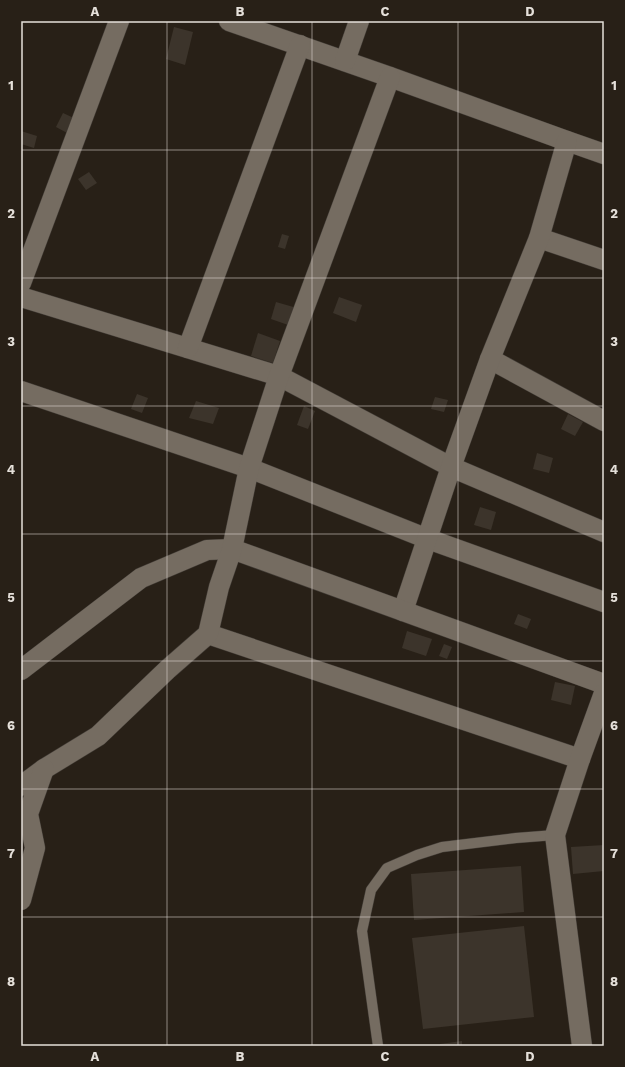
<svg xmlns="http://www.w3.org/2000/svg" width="625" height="1067" font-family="'Work Sans',sans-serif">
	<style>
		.building { fill: #3c342b }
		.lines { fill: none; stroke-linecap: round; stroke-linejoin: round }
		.lane-casing { stroke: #433d37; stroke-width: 11 }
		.street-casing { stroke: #433d37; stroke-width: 21 }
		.lane { stroke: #756c61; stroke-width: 10 }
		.street { stroke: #756c61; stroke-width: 20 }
		.grid { fill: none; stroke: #e5e0da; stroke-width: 1; stroke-opacity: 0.55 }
		.neatline { fill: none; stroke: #e5e0da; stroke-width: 1.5 }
		.grid-label { font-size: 13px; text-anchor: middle; font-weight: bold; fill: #e5e0da }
	</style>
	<rect width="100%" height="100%" fill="#282017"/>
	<g class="building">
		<path d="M 174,27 L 193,32 L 185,65 L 166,59 Z"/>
		<path d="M 63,113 L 76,119 L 69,134 L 56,127 Z"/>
		<path d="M 21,131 L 37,136 L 34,148 L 21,144 Z"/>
		<path d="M 89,172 L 97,183 L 86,190 L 78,179 Z"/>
		<path d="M 282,234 L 289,236 L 285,249 L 278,247 Z"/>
		<path d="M 339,297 L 362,305 L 356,322 L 333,313 Z"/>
		<path d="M 276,302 L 297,308 L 291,326 L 271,319 Z"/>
		<path d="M 258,333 L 280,341 L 273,363 L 251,356 Z"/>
		<path d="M 137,394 L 148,398 L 142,413 L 131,409 Z"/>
		<path d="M 435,397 L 448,400 L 444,412 L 431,409 Z"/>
		<path d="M 196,401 L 219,408 L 213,424 L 189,418 Z"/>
		<path d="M 304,406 L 315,411 L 308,429 L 297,425 Z"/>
		<path d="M 568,414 L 583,422 L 575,436 L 561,429 Z"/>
		<path d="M 537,453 L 553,458 L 549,473 L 533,469 Z"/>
		<path d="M 480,507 L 496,512 L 491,530 L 474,525 Z"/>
		<path d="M 518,614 L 531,619 L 527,629 L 514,624 Z"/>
		<path d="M 407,631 L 432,639 L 426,656 L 402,648 Z"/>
		<path d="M 444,644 L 452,647 L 447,659 L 439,656 Z"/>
		<path d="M 555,682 L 575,686 L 571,705 L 551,700 Z"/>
		<path d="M 604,845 L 604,871 L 573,874 L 571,847 Z"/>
		<path d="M 521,866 L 524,912 L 414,920 L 411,874 Z"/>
		<path d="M 524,926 L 534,1017 L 423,1029 L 412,938 Z"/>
		<path d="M 462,1041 L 462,1046 L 440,1046 L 440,1044 Z"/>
	</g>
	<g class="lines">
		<g class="lane-casing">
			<path id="lane" d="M 378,1046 L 362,931 L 371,890 L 387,868 L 417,855 L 442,847 L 516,838 L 555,835"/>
		</g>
		<g class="street-casing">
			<g id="street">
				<path d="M 229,21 L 390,77 L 567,141 L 604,154"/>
				<path d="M 345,61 L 359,21"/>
				<path d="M 539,238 L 604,260"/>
				<path d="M 21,283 L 119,21"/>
				<path d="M 21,297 L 279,376 L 451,467 L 604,532"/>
				<path d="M 188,348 L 300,45"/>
				<path d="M 490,359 L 604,421"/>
				<path d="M 21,391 L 249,468 L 428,539 L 604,602"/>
				<path d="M 403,611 L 451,467 L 490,359 L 539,238 L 567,141"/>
				<path d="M 208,634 L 580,759"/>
				<path d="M 21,670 L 141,578 L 207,550 L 232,549 L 604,684"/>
				<path d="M 21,786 L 44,769 L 98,736 L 168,669 L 208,634 L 219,587 L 232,549 L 249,468 L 279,376 L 390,77"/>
				<path d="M 21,900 L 35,848 L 28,814 L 44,769"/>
				<path d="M 582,1046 L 555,835 L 580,759 L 604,693"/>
			</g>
		</g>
		<use href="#lane" class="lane"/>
		<use href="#street" class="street"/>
	</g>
	<path class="grid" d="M 167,21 L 167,1046M 312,21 L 312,1046M 458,21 L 458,1046M 21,150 L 604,150M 21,278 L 604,278M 21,406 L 604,406M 21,534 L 604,534M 21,661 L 604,661M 21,789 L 604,789M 21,917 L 604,917"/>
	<rect width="625" height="1067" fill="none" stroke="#282017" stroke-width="44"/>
	<rect x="22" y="22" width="581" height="1023" class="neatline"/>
	<g class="grid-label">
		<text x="95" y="16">A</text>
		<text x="240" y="16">B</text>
		<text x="385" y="16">C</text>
		<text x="530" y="16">D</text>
		<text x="11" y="90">1</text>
		<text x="614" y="90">1</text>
		<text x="11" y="218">2</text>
		<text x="614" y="218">2</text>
		<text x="11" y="346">3</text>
		<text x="614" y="346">3</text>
		<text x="11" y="474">4</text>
		<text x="614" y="474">4</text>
		<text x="11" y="602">5</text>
		<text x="614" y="602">5</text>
		<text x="11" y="730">6</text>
		<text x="614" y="730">6</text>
		<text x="11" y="858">7</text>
		<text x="614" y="858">7</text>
		<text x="11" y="986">8</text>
		<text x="614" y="986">8</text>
		<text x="95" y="1061">A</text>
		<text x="240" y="1061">B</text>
		<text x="385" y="1061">C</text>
		<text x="530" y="1061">D</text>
	</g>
</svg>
